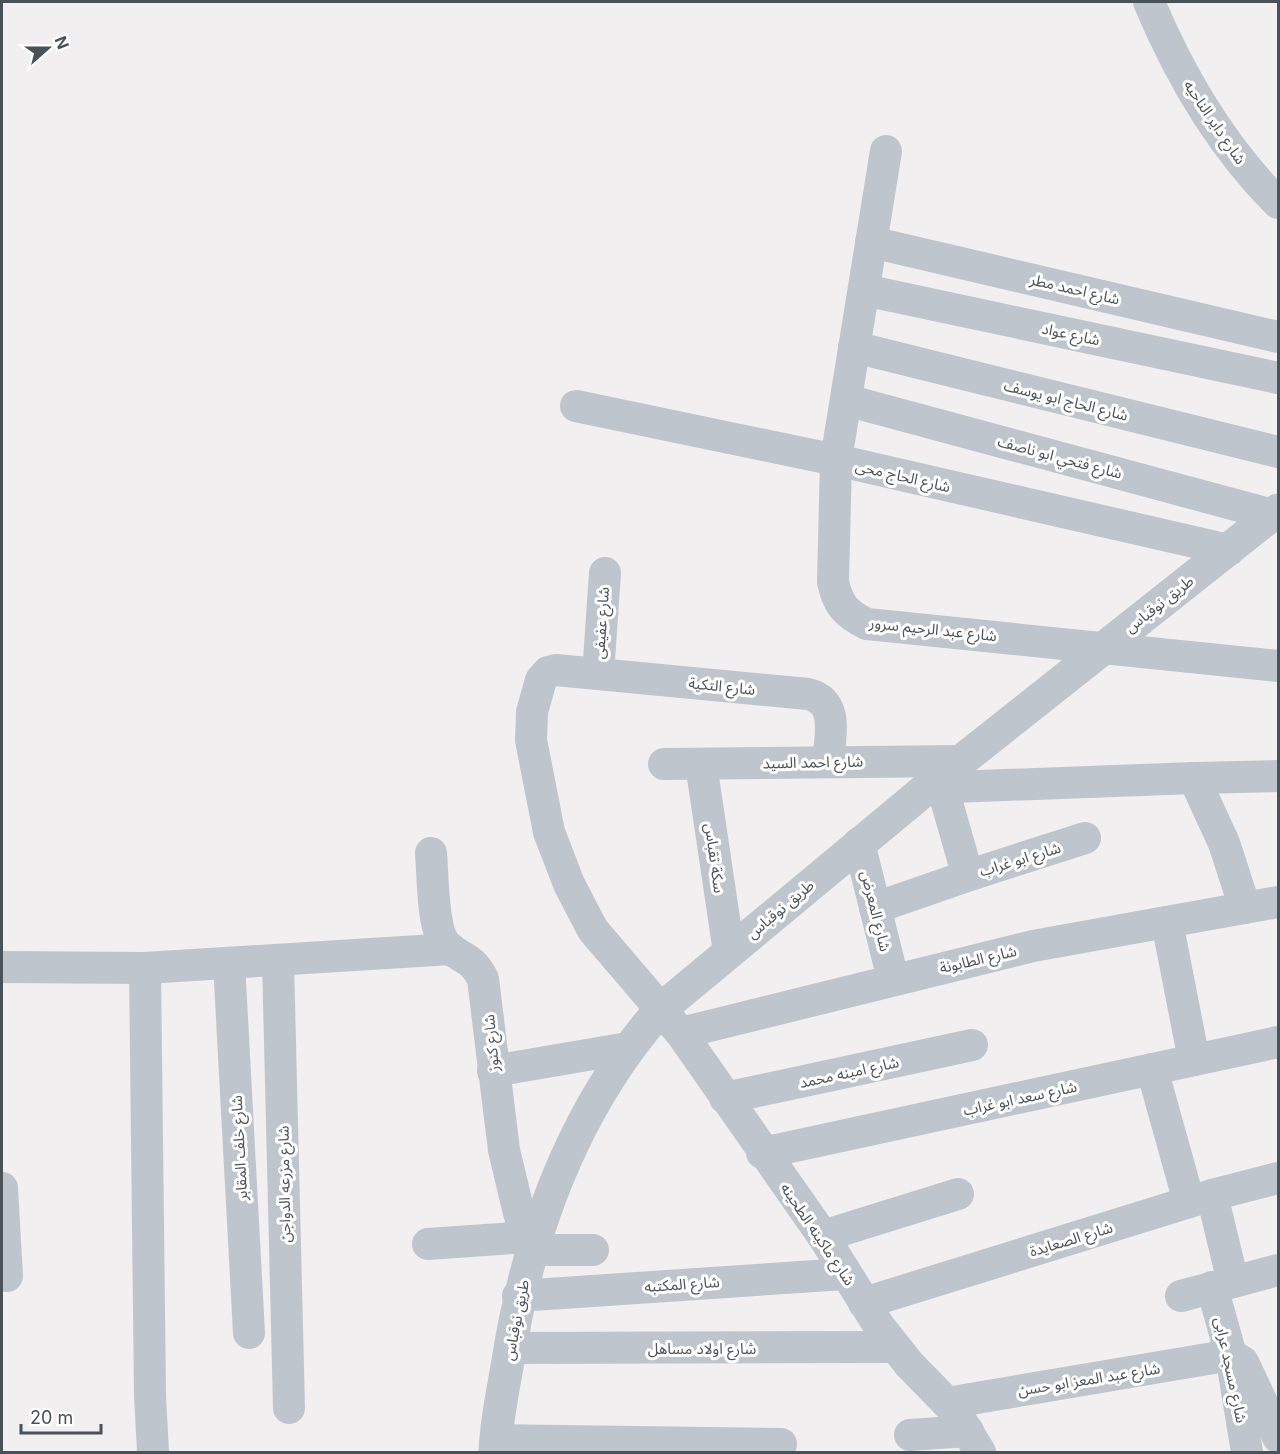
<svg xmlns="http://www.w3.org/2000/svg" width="1280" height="1454" font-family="Inter,'Noto Sans Arabic',sans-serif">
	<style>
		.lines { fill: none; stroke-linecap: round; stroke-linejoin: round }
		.minor { stroke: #bfc5cc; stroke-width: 32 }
		.tertiary { stroke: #bfc5cc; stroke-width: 33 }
		.labels { text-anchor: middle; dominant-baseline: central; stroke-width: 6; stroke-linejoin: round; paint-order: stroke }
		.street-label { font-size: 15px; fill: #495159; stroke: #fff }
	</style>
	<rect width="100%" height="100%" fill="#f1efef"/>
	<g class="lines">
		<g class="minor">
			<path d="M 1149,2 C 1180,76 1221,146 1278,203"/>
			<path d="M 886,151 L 836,460 L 833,582 C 838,605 846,614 867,624 L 1278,666"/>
			<path d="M 871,242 L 1278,337"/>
			<path d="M 864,290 L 1278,378"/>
			<path d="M 854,347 L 1278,452"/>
			<path d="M 846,400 L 1273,515"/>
			<path d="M 576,406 L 836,460 L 1229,550"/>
			<path d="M 598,674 L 605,573"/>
			<path d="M 828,762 C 830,737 840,702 808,694 L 556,670 L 548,672 L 541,680 L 532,712 L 531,740 L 549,832 L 569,884 L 593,930 L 681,1033 L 823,1236 L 879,1326 L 909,1364 L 955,1411 L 980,1452"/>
			<path d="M 664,764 L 961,761"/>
			<path d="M 701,764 L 729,952"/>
			<path d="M 927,788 L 1194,778"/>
			<path d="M 943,789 L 965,866 L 973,874 L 1085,838"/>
			<path d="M 859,843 L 893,979"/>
			<path d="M 431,853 C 433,874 432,930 446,945 C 460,959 472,956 483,979 L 504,1150 L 519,1213 L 531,1250 L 593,1250"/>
			<path d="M 875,908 L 973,874"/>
			<path d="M 1245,908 L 1224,843 L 1194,778 L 1278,776"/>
			<path d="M 1167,922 L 1194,1060"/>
			<path d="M 278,961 L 289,1408"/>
			<path d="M 229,963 L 249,1333"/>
			<path d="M 2,967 L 145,968 L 451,949"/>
			<path d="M 145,968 L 150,1396 L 153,1452"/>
			<path d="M 681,1033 L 1033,946 L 1278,902"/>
			<path d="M 1152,1069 L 1189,1202"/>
			<path d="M 493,1071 L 628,1048"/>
			<path d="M 725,1098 L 972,1045"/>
			<path d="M 762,1153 L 1278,1042"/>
			<path d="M 2,1188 L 7,1276"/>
			<path d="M 1212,1195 L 1233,1282"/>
			<path d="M 823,1236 L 958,1194"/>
			<path d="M 428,1244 L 527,1237"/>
			<path d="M 1212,1287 L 1231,1355 L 1247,1452"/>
			<path d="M 518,1296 L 845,1274"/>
			<path d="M 1181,1296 L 1278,1270"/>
			<path d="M 864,1303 L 1212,1195 L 1278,1178"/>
			<path d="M 510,1348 L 894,1347"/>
			<path d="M 947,1403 L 1231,1355 L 1243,1362 L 1278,1437"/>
			<path d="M 910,1435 L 968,1431"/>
			<path d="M 496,1440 L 781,1444"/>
		</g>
		<path class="tertiary" d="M 495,1452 C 496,1424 502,1395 507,1367 C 527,1236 572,1110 661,1009 L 927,788 L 1278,510"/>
	</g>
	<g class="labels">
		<g class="street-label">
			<text transform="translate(1215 122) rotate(56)">شارع داير الناحيه</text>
			<text transform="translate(1075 289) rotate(13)">شارع احمد مطر</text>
			<text transform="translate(1071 334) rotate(12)">شارع عواد</text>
			<text transform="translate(1066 400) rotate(14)">شارع الحاج ابو يوسف</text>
			<text transform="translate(1060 457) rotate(15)">شارع فتحي ابو ناصف</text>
			<text transform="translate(903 476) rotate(13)">شارع الحاج محى</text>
			<text transform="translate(1159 604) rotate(-38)">طريق نوقباس</text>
			<text transform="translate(601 623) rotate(-86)">شارع عفيفى</text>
			<text transform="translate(933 629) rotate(6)">شارع عبد الرحيم سرور</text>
			<text transform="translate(722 686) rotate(6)">شارع التكية</text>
			<text transform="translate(813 762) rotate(-1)">شارع احمد السيد</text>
			<text transform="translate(715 858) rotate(82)">سكة تقباس</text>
			<text transform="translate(1020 859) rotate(-17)">شارع ابو غراب</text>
			<text transform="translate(780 909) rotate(-40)">طريق نوقباس</text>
			<text transform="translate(876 911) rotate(76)">شارع المعرض</text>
			<text transform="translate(978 959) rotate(-13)">شارع الطابونة</text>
			<text transform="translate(491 1043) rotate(-95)">شارع كنوز</text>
			<text transform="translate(849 1072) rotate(-12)">شارع امينه محمد</text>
			<text transform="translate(1020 1098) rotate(-12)">شارع سعد ابو غراب</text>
			<text transform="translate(239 1148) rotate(-93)">شارع خلف المقابر</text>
			<text transform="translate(284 1184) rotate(-91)">شارع مزرعه الدواجن</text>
			<text transform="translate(818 1234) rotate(56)">شارع ماكينه الطحينه</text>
			<text transform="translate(1071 1239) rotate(-17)">شارع الصعايدة</text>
			<text transform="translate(682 1284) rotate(-4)">شارع المكتبه</text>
			<text transform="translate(516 1320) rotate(-79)">طريق نوقباس</text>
			<text x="702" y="1348">شارع اولاد مساهل</text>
			<text transform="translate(1231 1370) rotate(78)">شارع مسجد عرابى</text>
			<text transform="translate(1089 1379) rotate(-9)">شارع عبد المعز ابو حسن</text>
		</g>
	</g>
	<rect width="1280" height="1454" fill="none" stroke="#495159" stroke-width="6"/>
	<g transform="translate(48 48) rotate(69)" stroke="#ffffff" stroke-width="4.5" paint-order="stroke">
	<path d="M0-4.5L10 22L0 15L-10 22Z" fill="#495159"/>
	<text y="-9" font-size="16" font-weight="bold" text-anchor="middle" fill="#495159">N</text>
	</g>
	<path d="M21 1424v9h80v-9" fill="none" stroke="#495159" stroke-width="3"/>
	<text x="30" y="1424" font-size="18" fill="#495159" stroke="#ffffff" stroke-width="4.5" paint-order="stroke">20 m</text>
</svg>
